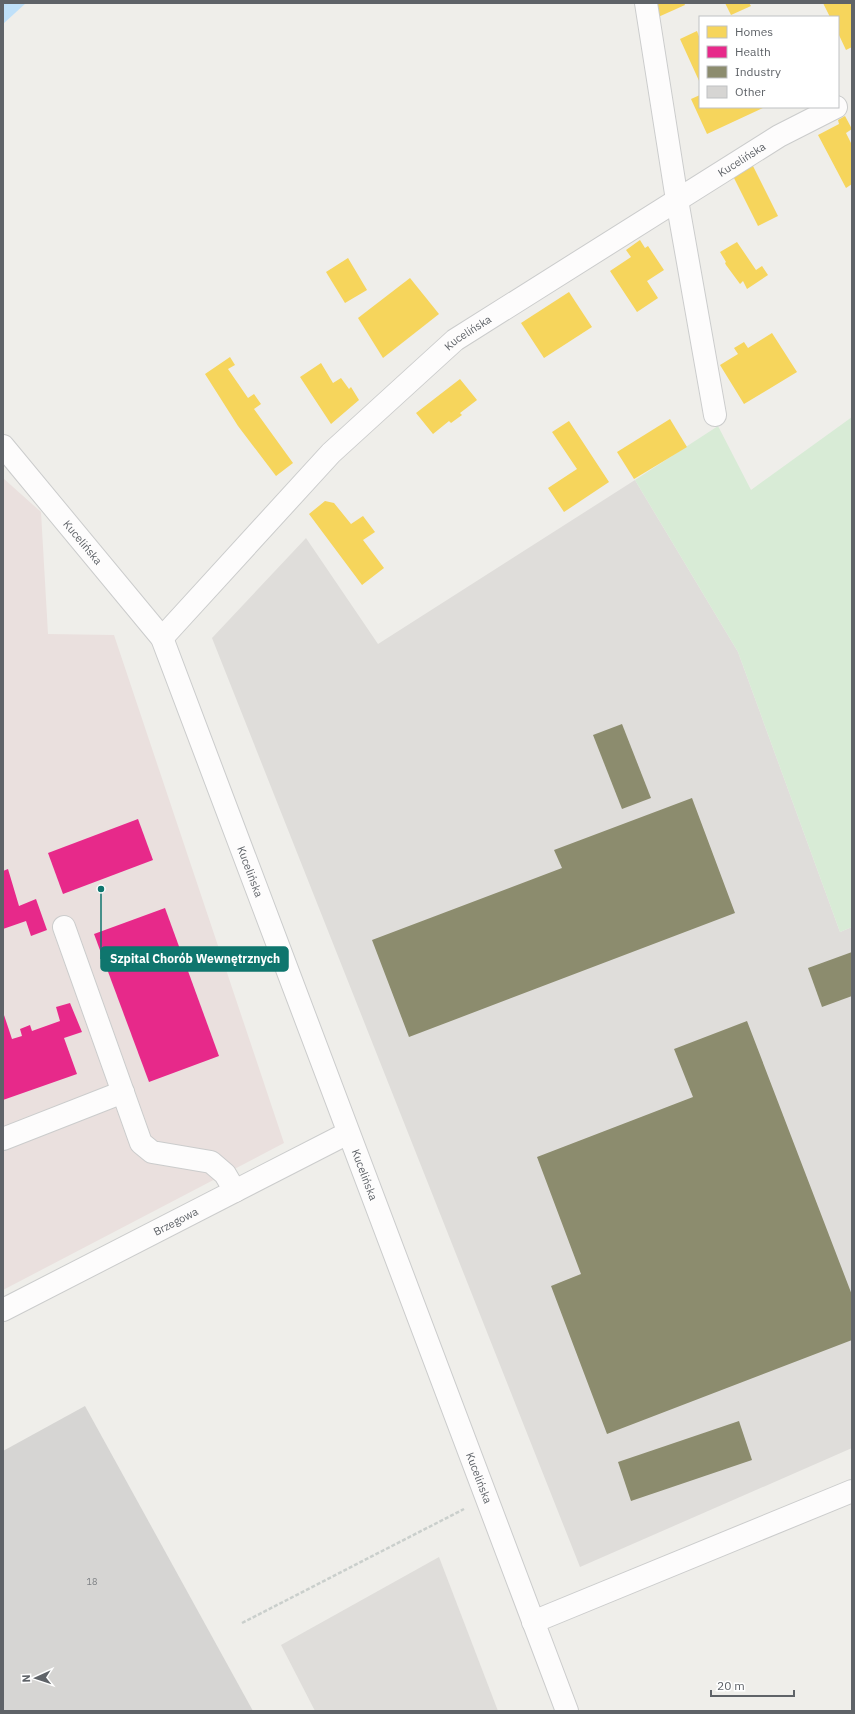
<svg xmlns="http://www.w3.org/2000/svg" width="855" height="1714" font-family="'IBM Plex Sans',sans-serif">
	<style>
		.industrial { fill: #dfddda }
		.medical { fill: #eae0de }
		.green { fill: #d8ebd6 }
		.water { fill: #bfe0f9 }
		.homes { fill: #f6d55c }
		.health { fill: #e7298a }
		.industry { fill: #8c8c6e }
		.building { fill: #d6d5d3 }
		.lines { fill: none; stroke-linecap: round; stroke-linejoin: round }
		.minor-casing { stroke: #cbcccc; stroke-width: 24 }
		.path { stroke: #cacfcc; stroke-width: 2.5; stroke-dasharray: 4 2; stroke-linecap: butt }
		.minor { stroke: #fdfcfc; stroke-width: 22 }
		.labels { text-anchor: middle; dominant-baseline: central; stroke-width: 4; stroke-linejoin: round; paint-order: stroke }
		.number-label { font-size: 9px; fill: #7e8184 }
		.street-label { font-size: 11px; fill: #5f6368; stroke: #fff }
		.leader { fill: none; stroke: #0f766e; stroke-width: 1.5 }
		.callout-dot { fill: #0f766e; stroke: #fff; stroke-width: 1.5 }
		.callout { fill: #0f766e; stroke: #0f766e; stroke-width: 1.5 }
		.callout-label { font-size: 12px; text-anchor: middle; font-weight: bold; fill: #fff }
	</style>
	<rect width="100%" height="100%" fill="#efeeea"/>
	<g class="industrial">
		<path d="M 635,480 L 738,652 L 840,932 L 852,927 L 852,1448 L 580,1567 L 212,638 L 306,538 L 378,644 Z"/>
		<path d="M 439,1557 L 498,1711 L 315,1711 L 281,1645 Z"/>
	</g>
	<path class="medical" d="M 3,478 L 41,512 L 48,634 L 114,635 L 284,1143 L 3,1290 Z"/>
	<path class="green" d="M 852,417 L 852,927 L 840,932 L 738,652 L 635,480 L 718,426 L 751,490 Z"/>
	<path class="water" d="M 3,3 L 26,3 L 3,24 Z"/>
	<g class="homes">
		<path d="M 653,3 L 684,3 L 685,5 L 656,18 Z"/>
		<path d="M 725,3 L 749,3 L 751,6 L 731,15 Z"/>
		<path d="M 823,3 L 852,3 L 852,47 L 846,50 L 838,33 L 838,17 L 830,17 Z"/>
		<path d="M 697,31 L 700,39 L 700,83 L 680,39 Z"/>
		<path d="M 700,95 L 700,107 L 765,107 L 707,134 L 691,99 Z"/>
		<path d="M 845,116 L 852,129 L 846,133 L 852,145 L 852,184 L 846,188 L 818,135 L 839,124 L 838,120 Z"/>
		<path d="M 752,164 L 778,216 L 758,226 L 734,178 L 740,170 Z"/>
		<path d="M 640,240 L 645,248 L 648,246 L 664,270 L 647,281 L 658,298 L 637,312 L 610,271 L 631,257 L 626,250 Z"/>
		<path d="M 737,242 L 756,270 L 762,266 L 768,275 L 747,289 L 743,281 L 740,284 L 726,265 L 725,263 L 726,262 L 720,252 Z"/>
		<path d="M 348,258 L 367,290 L 345,303 L 326,272 Z"/>
		<path d="M 410,278 L 439,314 L 383,358 L 358,318 Z"/>
		<path d="M 569,292 L 592,327 L 544,358 L 521,323 Z"/>
		<path d="M 772,333 L 797,372 L 744,404 L 720,365 L 738,354 L 734,348 L 744,342 L 748,348 Z"/>
		<path d="M 230,357 L 235,365 L 228,369 L 248,398 L 254,394 L 261,404 L 254,409 L 293,463 L 276,476 L 238,426 L 205,374 Z"/>
		<path d="M 321,363 L 333,383 L 341,378 L 349,389 L 351,387 L 359,400 L 331,424 L 300,377 Z"/>
		<path d="M 460,379 L 477,400 L 460,413 L 462,415 L 451,423 L 449,421 L 433,434 L 416,413 Z"/>
		<path d="M 670,419 L 687,447 L 634,479 L 617,452 Z"/>
		<path d="M 569,421 L 609,482 L 564,512 L 548,488 L 577,469 L 552,432 Z"/>
		<path d="M 325,501 L 334,503 L 351,524 L 363,516 L 375,532 L 363,540 L 384,568 L 362,585 L 309,514 Z"/>
	</g>
	<g class="health">
		<path d="M 138,819 L 153,860 L 63,894 L 48,853 Z"/>
		<path d="M 8,869 L 19,906 L 36,899 L 47,930 L 31,936 L 26,921 L 3,929 L 3,871 Z"/>
		<path d="M 165,908 L 219,1056 L 149,1082 L 94,934 Z"/>
		<path d="M 70,1003 L 82,1032 L 64,1038 L 77,1074 L 3,1100 L 3,1012 L 12,1039 L 22,1036 L 20,1029 L 30,1025 L 32,1031 L 60,1021 L 56,1007 Z"/>
	</g>
	<g class="industry">
		<path d="M 622,724 L 651,798 L 622,809 L 593,735 Z"/>
		<path d="M 692,798 L 735,913 L 409,1037 L 372,940 L 562,868 L 554,850 Z"/>
		<path d="M 852,952 L 852,996 L 822,1007 L 808,968 Z"/>
		<path d="M 747,1021 L 852,1295 L 852,1340 L 607,1434 L 551,1286 L 581,1274 L 537,1157 L 693,1097 L 674,1049 Z"/>
		<path d="M 739,1421 L 752,1460 L 631,1501 L 618,1462 Z"/>
	</g>
	<path class="building" d="M 85,1406 L 253,1711 L 3,1711 L 3,1451 Z"/>
	<g class="lines">
		<g class="minor-casing">
			<g id="minor">
				<path d="M 646,3 L 677,200 L 715,415"/>
				<path id="s1" d="M 3,446 L 162,638 L 567,1711"/>
				<path id="s2" d="M 162,638 L 331,453 L 455,340 L 779,136 L 836,107"/>
				<path d="M 64,927 L 141,1143 L 152,1152 L 211,1162 L 225,1174 L 235,1191"/>
				<path d="M 3,1139 L 123,1092"/>
				<path id="s3" d="M 3,1310 L 348,1133"/>
				<path d="M 533,1622 L 852,1491"/>
			</g>
		</g>
		<path class="path" d="M 242,1623 L 464,1509"/>
		<use href="#minor" class="minor"/>
	</g>
	<g class="labels">
		<g class="number-label">
			<text x="92" y="1581">18</text>
		</g>
		<g class="street-label">
			<text stroke="none"><textPath href="#s2" startOffset="757">Kucelińska</textPath></text>
			<text stroke="none"><textPath href="#s2" startOffset="433">Kucelińska</textPath></text>
			<text stroke="none"><textPath href="#s1" startOffset="125">Kucelińska</textPath></text>
			<text stroke="none"><textPath href="#s1" startOffset="499">Kucelińska</textPath></text>
			<text stroke="none"><textPath href="#s1" startOffset="823">Kucelińska</textPath></text>
			<text stroke="none"><textPath href="#s3" startOffset="194">Brzegowa</textPath></text>
			<text stroke="none"><textPath href="#s1" startOffset="1147">Kucelińska</textPath></text>
		</g>
	</g>
	<path class="leader" d="M101 889L101 959"/>
	<circle class="callout-dot" cx="101" cy="889" r="4"/>
	<rect class="callout" x="101" y="947" width="187" height="24" rx="4"/>
	<g class="callout-label">
		<text x="195" y="963">Szpital Chorób Wewnętrznych</text>
	</g>
	<rect width="855" height="1714" fill="none" stroke="#5f6368" stroke-width="8"/>
	<rect x="699" y="16" width="140" height="92" fill="#ffffff" stroke="#bfc1c3"/>
	<rect x="707" y="26" width="20" height="12" fill="#f6d55c" stroke="#bfc1c3"/>
	<text x="735" y="36" font-size="12" fill="#5f6368">Homes</text>
	<rect x="707" y="46" width="20" height="12" fill="#e7298a" stroke="#bfc1c3"/>
	<text x="735" y="56" font-size="12" fill="#5f6368">Health</text>
	<rect x="707" y="66" width="20" height="12" fill="#8c8c6e" stroke="#bfc1c3"/>
	<text x="735" y="76" font-size="12" fill="#5f6368">Industry</text>
	<rect x="707" y="86" width="20" height="12" fill="#d6d5d3" stroke="#bfc1c3"/>
	<text x="735" y="96" font-size="12" fill="#5f6368">Other</text>
	<g transform="translate(36 1678) rotate(267)" stroke="#ffffff" stroke-width="3" paint-order="stroke">
	<path d="M0-3L7 15L0 10L-7 15Z" fill="#5f6368"/>
	<text y="-6" font-size="11" font-weight="bold" text-anchor="middle" fill="#5f6368">N</text>
	</g>
	<path d="M711 1690v6h83v-6" fill="none" stroke="#5f6368" stroke-width="2"/>
	<text x="717" y="1690" font-size="12" fill="#5f6368" stroke="#ffffff" stroke-width="3" paint-order="stroke">20 m</text>
</svg>
